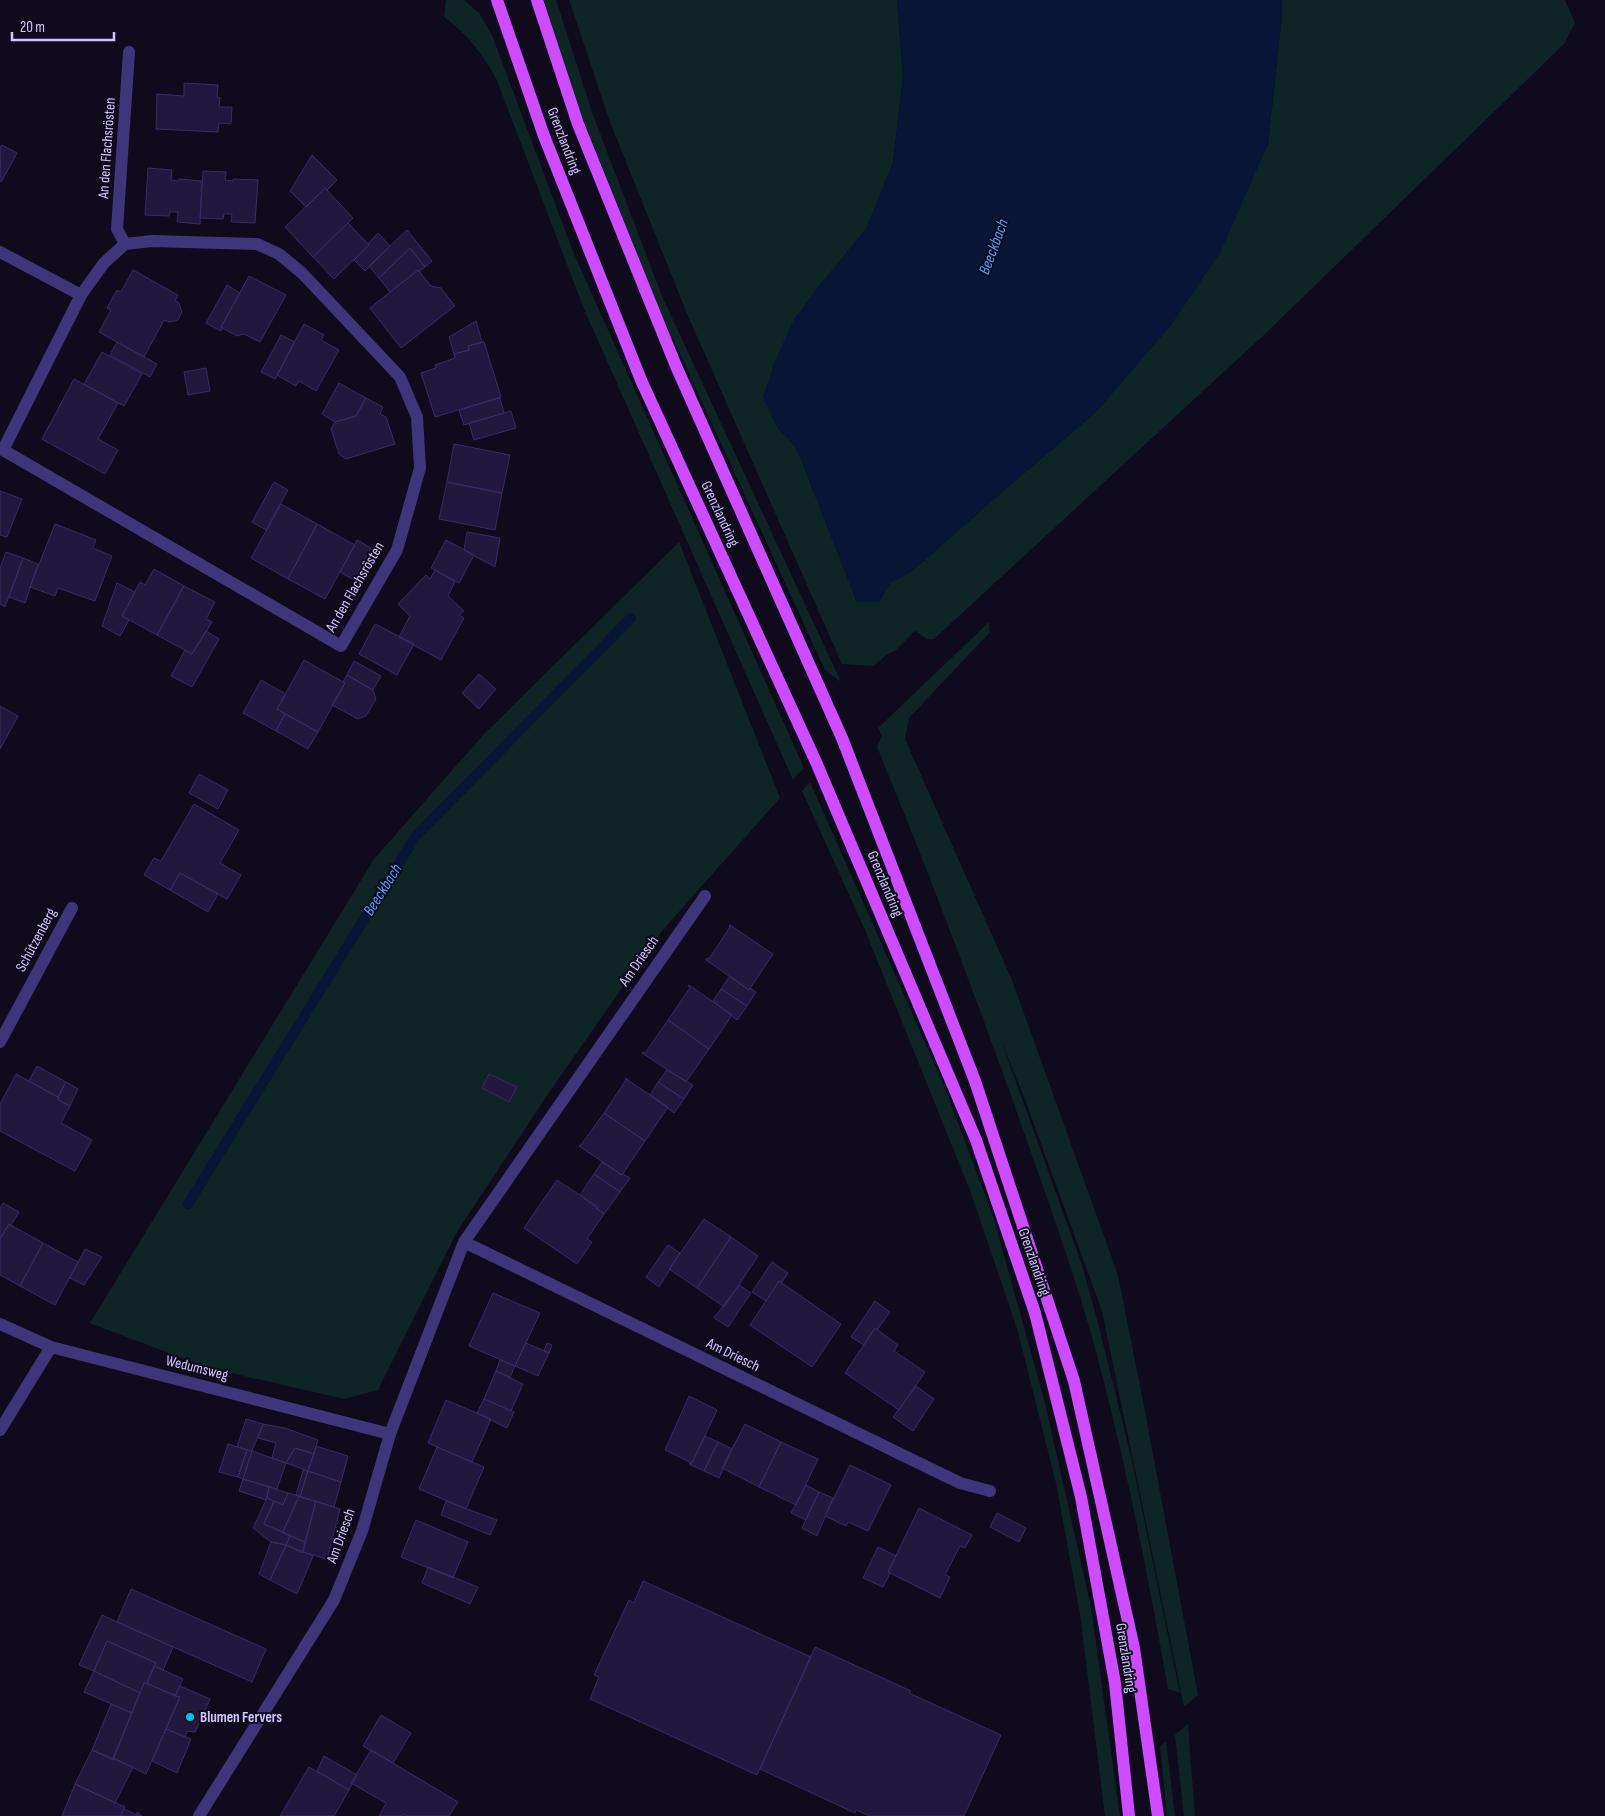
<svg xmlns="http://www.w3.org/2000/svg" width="1605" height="1816" viewBox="0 0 1605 1816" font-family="'Sofia Sans Condensed',sans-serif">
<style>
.green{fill:#0e2425}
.water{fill:#081537}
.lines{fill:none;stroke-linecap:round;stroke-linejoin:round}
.stream{stroke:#081537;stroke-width:10}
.building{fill:#22173d;stroke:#3c2969}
.minor{stroke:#3f357b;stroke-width:12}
.major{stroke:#ce4cff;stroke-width:12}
.poi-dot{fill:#00c1f0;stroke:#0f0b1c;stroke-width:2}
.labels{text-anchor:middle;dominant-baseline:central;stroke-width:4;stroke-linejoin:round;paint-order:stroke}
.street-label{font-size:15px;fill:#d2c5ff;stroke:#0f0b1c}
.poi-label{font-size:15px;font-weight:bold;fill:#d2c5ff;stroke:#0f0b1c;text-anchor:start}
.water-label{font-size:16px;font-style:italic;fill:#539fff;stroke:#0f0b1c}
</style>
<rect width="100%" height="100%" fill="#0f0b1c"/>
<!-- green -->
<path class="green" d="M446,0H464L479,13L492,35L574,254L804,768L793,780L584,309L496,78C481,52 468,35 444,17Z
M544,0H556L593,115L662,296L841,682L825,670L659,308L572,91Z
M569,0H897L903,77L893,163L866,229L816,290L777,427L796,447L857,602H879L891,582L911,572L1010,485L1095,413L1171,325L1268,144L1282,15V0H1565L1575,23L1564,44L1266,333L934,639H927L915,631L896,650L886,655L874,666L842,664L688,316L610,122Z
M679,542L780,798L661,932L546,1097L457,1232L378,1390L344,1399L205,1367L90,1323L374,859L484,734Z
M989,622L990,632L909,718L905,739L1012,980L1118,1275L1143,1401L1198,1695L1184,1707L1102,1311L1025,1100L1001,1040L1081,1262L1097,1319L1131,1456L1180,1693L1168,1689C1147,1569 1123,1448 1090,1330C1068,1254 1040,1179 1014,1104C971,984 926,865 877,747L882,736L878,728Z
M810,782L943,1083L993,1216L1045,1403L1091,1607L1120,1816H1105L1080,1614L1056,1483L1018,1332L971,1193L865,930L802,791Z
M1188,1724L1195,1816H1184L1175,1735Z
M1166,1741L1175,1816H1167L1160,1746Z"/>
<!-- water -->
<path class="water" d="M897,0H1282V15L1268,144L1220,253L1171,325L1095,413L1010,485L911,572L891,582L879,602H857L796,447L777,427L763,397L774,364L793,321L816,290L866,229L893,163L903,77Z"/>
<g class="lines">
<!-- stream -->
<path class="stream" d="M188,1204L415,837L631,618"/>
</g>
<!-- building -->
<path class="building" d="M184,83L218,85L217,97L220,98L219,107H232L231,124L219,123L218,132L156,129L157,94L184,96Z
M2,145L17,153L1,182L0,147Z
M312,155L337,180L327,190L325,188L306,207L290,191Z
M148,168L172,170L171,180L179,181V179L202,181L200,224L177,222L178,212H170L169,216L145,215Z
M203,171L226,172L225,180L233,181V179L258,180L255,223L231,222L232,214H224L223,219L200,218Z
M325,188L353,218L313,257L285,227Z
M348,223L369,245L334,279L313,257Z
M407,230L432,261L425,267L410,248L379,278L369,266Z
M378,233L390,246L365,271L354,260L369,245L368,244Z
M410,248L425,267L419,272L418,270L390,292L379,278Z
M133,270L178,295L175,301L179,303L182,312L178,320L169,322L164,320L144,357L99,332L111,310L107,308L117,290L121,292Z
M418,270L431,286L441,288L455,306L401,348L370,308Z
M249,276L286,295L260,342L244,334L237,336L221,327Z
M227,285L240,293L221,327L223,328L221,331L206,323Z
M476,321L482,342L468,346L469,350L454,354L449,337Z
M304,324L324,335L321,340L339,350L316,391L299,381L296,386L277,375Z
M281,335L295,342L275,379L261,372Z
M117,342L157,364L150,377L110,355Z
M484,342L501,397L435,417L421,373L436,368L435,365L455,358L454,354L469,350L468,346Z
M102,352L142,374L124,406L84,384Z
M206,368L210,391L188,395L184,372Z
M74,379L118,403L98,439L118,450L105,474L42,439Z
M339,383L366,398L356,416L335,422L322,414Z
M366,398L383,407L380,414L386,417L395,444L346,459L339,454L331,429L335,422L356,416Z
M500,398L504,413L464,425L459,410Z
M511,411L516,428L474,440L469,423Z
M454,444L510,455L502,493L447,482Z
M274,482L288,490L266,530L252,522Z
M447,482L502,493L495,530L439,519Z
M0,491L22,499L7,537L0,535Z
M281,504L317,524L288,579L251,558Z
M55,524L96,540L93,548L112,556L95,601L58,588L55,596L30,587Z
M317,524L355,545L325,599L288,579Z
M467,532L500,538L495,567L464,550Z
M357,540L371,548L354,580L340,572Z
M446,540L474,555L459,583L431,568Z
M6,552L23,558L5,607L0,604V568Z
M23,558L38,564L25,603L9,597Z
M154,569L184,586L157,635L122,616L140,582L145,585Z
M435,570L455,582L448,596L464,611L459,615L464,618L441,660L399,637L410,616L398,604L426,575L430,579Z
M117,583L135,592L122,616L129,620L120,636L102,626Z
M184,586L215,602L206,619L212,622L192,654L157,635Z
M375,624L414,644L397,675L359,654Z
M206,631L219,639L192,687L171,676L185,650L192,654Z
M304,660L345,683L318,732L277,709Z
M354,661L381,676L373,690L347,675Z
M479,674L496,689L479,709L462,693Z
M347,675L373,690L376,699L366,716L358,719L332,705L345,683L343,682Z
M261,680L286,694L277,709L285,714L276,731L243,713Z
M0,706L18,716L0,749Z
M285,714L318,732L308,749L276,731Z
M199,774L228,790L218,809L189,793Z
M194,804L239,830L220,863L241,875L227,899L180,873L170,890L144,875L154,858L161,861Z
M180,873L218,894L208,912L170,890Z
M730,925L773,954L749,990L706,960L707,958L709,959L730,927L729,926Z
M730,976L749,990L750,988L756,992L747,1006L721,989Z
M689,985L732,1015L709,1049L668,1020L690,988L688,986Z
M721,989L747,1006L737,1020L713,1001Z
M668,1020L709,1049L686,1082L642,1053L644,1052L645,1053Z
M37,1066L66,1082L58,1097L29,1081Z
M667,1070L693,1085L684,1099L658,1082Z
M16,1074L59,1098L58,1100L70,1106L61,1123L92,1140L75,1171L0,1131V1104Z
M489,1074L517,1087L509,1102L482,1088Z
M625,1078L668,1107L645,1141L604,1113L626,1080Z
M66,1082L78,1089L70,1106L58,1100L59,1098L58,1097Z
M658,1082L684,1099L674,1113L650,1095Z
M604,1113L645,1141L622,1175L579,1146L581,1145Z
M602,1162L622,1175L623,1174L630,1178L620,1192L594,1174Z
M594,1174L620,1192L604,1214L580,1195Z
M557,1180L598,1207L597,1209L604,1214L587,1239L592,1242L577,1264L524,1228Z
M3,1203L19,1212L11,1225L9,1224L0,1239V1208Z
M704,1219L731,1237L697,1288L669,1269Z
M9,1224L43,1243L20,1286L0,1275V1239Z
M731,1237L758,1256L724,1307L697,1288Z
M43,1243L78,1262L55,1305L20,1286Z
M668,1245L680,1253L659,1287L646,1277Z
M85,1249L102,1257L84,1285L70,1278Z
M772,1262L788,1273L782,1282L779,1281L766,1301L752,1292Z
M779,1281L841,1324L812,1367L750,1325Z
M739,1285L751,1293L728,1327L714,1318Z
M493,1293L540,1313L515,1366L469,1346Z
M875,1301L890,1312L877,1330L875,1328L864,1345L851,1337Z
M875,1328L898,1345L894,1351L925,1372L899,1410L845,1373Z
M526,1343L549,1353L538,1376L515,1366Z
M547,1343L552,1345L549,1353L544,1351Z
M500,1360L515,1366L510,1377L496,1371Z
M496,1371L523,1384L511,1411L484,1399Z
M916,1386L934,1399L913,1431L893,1417Z
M689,1396L717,1410L692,1463L665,1450Z
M484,1399L514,1412L507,1428L477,1413Z
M446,1400L491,1419L472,1462L428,1443Z
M246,1419L263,1424L252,1451L237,1447Z
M263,1424L285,1428L318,1440L314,1454L295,1448L286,1463L272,1458L276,1443L258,1438Z
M745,1424L781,1442L759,1487L722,1468Z
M705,1436L718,1442L704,1471L689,1464L692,1463Z
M718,1442L732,1449L719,1478L704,1471Z
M781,1442L818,1459L796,1505L759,1487Z
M228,1444L247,1450L238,1477L219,1472Z
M316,1446L348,1456L341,1482L308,1471Z
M437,1447L484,1467L466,1509L419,1489Z
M295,1448L314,1454L308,1471L286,1463Z
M247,1450L252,1451L243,1479L238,1477Z
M252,1451L286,1463L277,1489L243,1479Z
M850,1465L891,1485L868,1531L848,1522L846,1526L825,1516Z
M303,1470L308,1471L300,1497L296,1495Z
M308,1471L341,1482L334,1507L300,1497Z
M243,1479L269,1487L266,1500L239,1491Z
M806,1485L819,1492L806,1520L791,1513Z
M269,1487L288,1493L283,1505L267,1498Z
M819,1492L833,1498L817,1536L802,1528Z
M288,1493L299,1496L283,1532L264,1524L274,1501L283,1505Z
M299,1496L316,1501L305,1542L283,1532Z
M267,1498L274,1501L264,1524L290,1536L286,1545L271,1542L253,1528Z
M316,1501L340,1509L327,1559L303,1552Z
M446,1501L497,1520L490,1535L441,1515Z
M919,1508L972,1535L965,1548L960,1546L945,1575L950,1577L940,1598L888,1572Z
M997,1513L1026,1528L1019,1542L990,1527Z
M416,1520L468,1542L453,1578L401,1557Z
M290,1536L305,1542L302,1553L286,1545Z
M271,1542L286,1545L270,1580L259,1574Z
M286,1545L313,1556L297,1594L270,1580Z
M878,1547L896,1556L888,1572L890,1573L883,1587L863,1578Z
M428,1567L478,1587L470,1604L422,1583Z
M643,1581L811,1657L757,1775L590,1699L599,1677L594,1675L629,1600L634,1603Z
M131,1589L266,1649L252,1682L117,1622Z
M102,1615L173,1647L163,1670L154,1666L156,1663L107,1641L94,1671L79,1665Z
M107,1641L156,1663L147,1683H144L140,1693L94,1671Z
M815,1647L911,1691L909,1693L1001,1735L964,1816H870L856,1810L855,1813L760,1769Z
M154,1666L183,1679L175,1696L147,1683Z
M94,1671L140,1693L132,1713L84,1692Z
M144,1683L180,1697L146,1774L113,1758Z
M180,1686L210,1699L195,1732L187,1731L185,1737L166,1729L180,1697L175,1696Z
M111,1704L132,1713L113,1760L92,1750Z
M381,1715L411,1733L393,1763L363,1746Z
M166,1729L191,1739L177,1773L152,1761Z
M92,1750L133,1767L115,1803L75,1784Z
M371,1750L458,1802L449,1816H407L404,1814L403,1816H379L386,1803L351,1783Z
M324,1756L357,1775L349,1790L317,1771Z
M309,1767L349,1790L334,1816H280Z
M75,1784L125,1807L120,1816H62Z
M124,1809L137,1815V1812L142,1816H120Z"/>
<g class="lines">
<!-- minor -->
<path class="minor" d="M152,241L257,244L279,254L302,273L400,377L417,417L420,468L397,550L341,646L3,450L81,295L104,263L125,244Z
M125,244L117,229L129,52
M0,252L81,295
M0,1042L72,908
M464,1242L960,1483L990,1491
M0,1324L51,1347L390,1434
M0,1430L51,1347
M199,1816L334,1600L362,1531L390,1434L464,1242L705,896"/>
<!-- major -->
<path class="major" d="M497,0L544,136L641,380L816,762L976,1140L1035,1313L1081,1497L1115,1683L1129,1816
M537,0L578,124L676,366L842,738L975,1081L1074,1381L1134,1648L1158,1816"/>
</g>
<!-- markers -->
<circle class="poi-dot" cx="190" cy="1717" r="5"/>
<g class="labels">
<!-- street labels -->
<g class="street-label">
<text transform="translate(564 141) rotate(69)">Grenzlandring</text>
<text transform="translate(107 148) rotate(-86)">An den Flachsrösten</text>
<text transform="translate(720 514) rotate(65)">Grenzlandring</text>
<text transform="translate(355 587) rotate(-60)">An den Flachsrösten</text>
<text transform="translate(885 884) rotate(67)">Grenzlandring</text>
<text transform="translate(36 940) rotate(-62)">Schützenberg</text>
<text transform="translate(639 961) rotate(-55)">Am Driesch</text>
<text transform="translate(1034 1262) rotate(71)">Grenzlandring</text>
<text transform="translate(733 1355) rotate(26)">Am Driesch</text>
<text transform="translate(197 1368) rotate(14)">Wedumsweg</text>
<text transform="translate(341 1536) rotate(-70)">Am Driesch</text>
<text transform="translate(1126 1658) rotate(81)">Grenzlandring</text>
</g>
<!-- poi labels -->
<g class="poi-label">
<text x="200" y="1717">Blumen Fervers</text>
</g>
<!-- water labels -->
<g class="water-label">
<text transform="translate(994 247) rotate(-70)">Beeckbach</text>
<text transform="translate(383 890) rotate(-58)">Beeckbach</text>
</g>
</g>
<!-- scale -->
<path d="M12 32v8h102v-8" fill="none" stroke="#d2c5ff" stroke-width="2.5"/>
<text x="20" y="32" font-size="15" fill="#d2c5ff" stroke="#0f0b1c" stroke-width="4" paint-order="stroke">20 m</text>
</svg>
